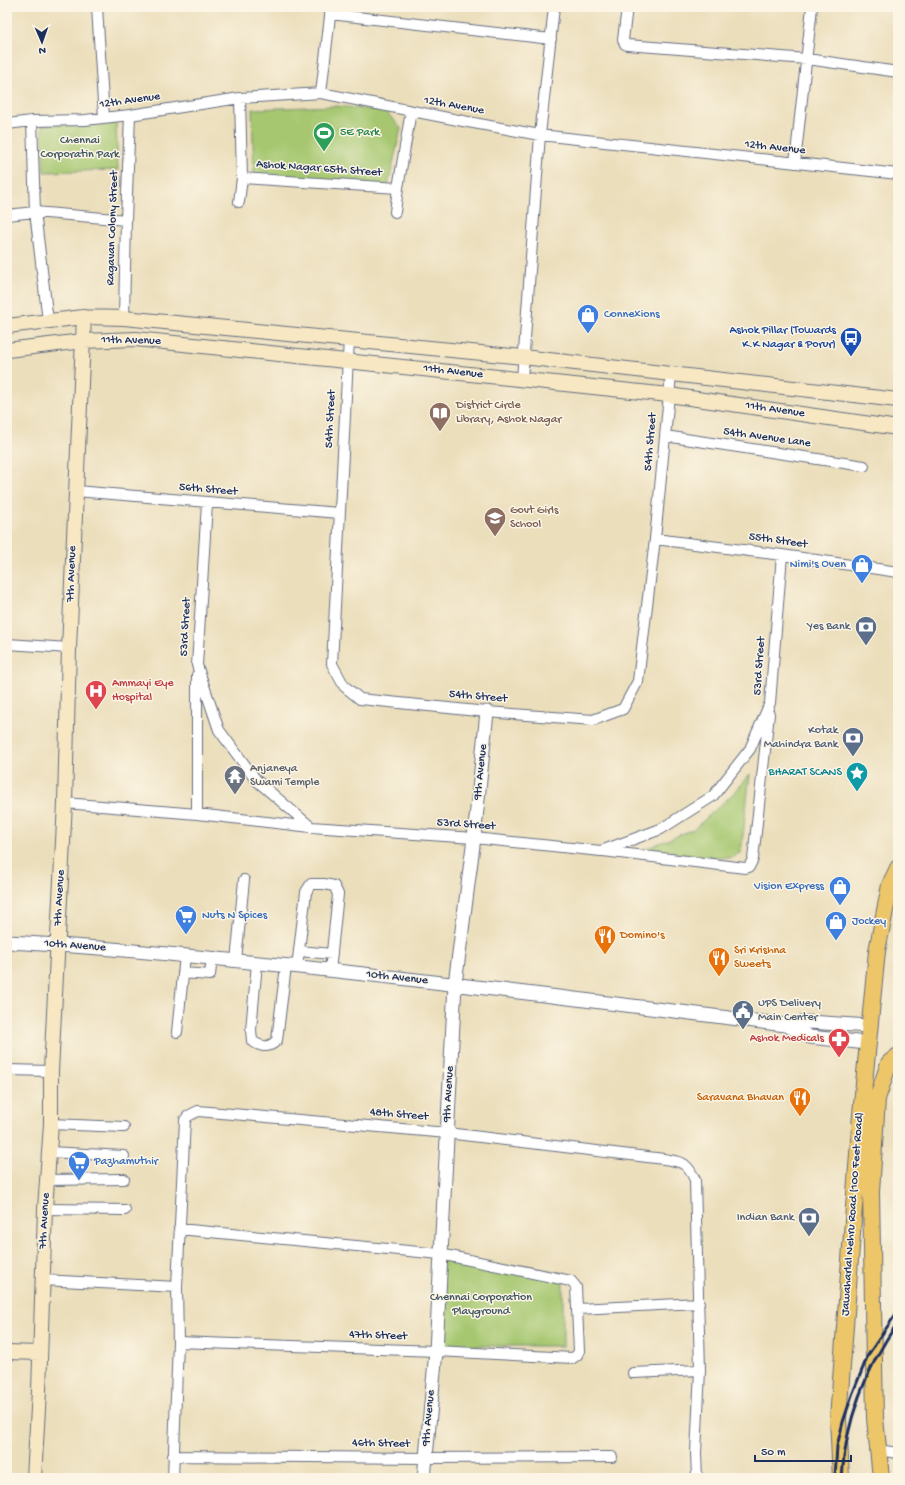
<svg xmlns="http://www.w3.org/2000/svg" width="905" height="1485" viewBox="0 0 905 1485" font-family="'Gochi Hand',sans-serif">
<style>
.green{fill:#a6c76f;stroke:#607b66}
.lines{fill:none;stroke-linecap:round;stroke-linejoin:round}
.minor-casing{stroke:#646c7f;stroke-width:12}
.tertiary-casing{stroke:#646c7f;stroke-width:15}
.secondary-casing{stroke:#646c7f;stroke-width:16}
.primary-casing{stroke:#646c7f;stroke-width:18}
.minor{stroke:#fff;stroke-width:10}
.tertiary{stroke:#fff;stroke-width:13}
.secondary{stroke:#f7e8c3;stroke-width:14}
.primary{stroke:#ecc669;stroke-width:16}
.rail{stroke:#1b2f5e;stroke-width:3}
.labels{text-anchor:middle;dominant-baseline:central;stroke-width:3;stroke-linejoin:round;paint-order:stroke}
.street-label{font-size:12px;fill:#1b2f5e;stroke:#fcf5e5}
.leisure-label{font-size:12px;fill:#27864d;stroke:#fcf5e5;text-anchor:start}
.park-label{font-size:12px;fill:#3e5562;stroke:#fcf5e5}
.shop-label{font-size:12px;fill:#366cbe;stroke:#fcf5e5;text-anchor:start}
.transit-label{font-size:12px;fill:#164399;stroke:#fcf5e5;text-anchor:end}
.education-label{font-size:12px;fill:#785e54;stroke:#fcf5e5;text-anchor:start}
.service-label{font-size:12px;fill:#4e5e75;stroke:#fcf5e5;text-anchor:end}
.health-label{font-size:12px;fill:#be3a42;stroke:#fcf5e5;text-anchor:start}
.worship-label{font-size:12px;fill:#5b616d;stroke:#fcf5e5;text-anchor:start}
.culture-label{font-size:12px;fill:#0d838f;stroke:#fcf5e5;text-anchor:end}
.food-label{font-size:12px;fill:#c56008;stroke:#fcf5e5;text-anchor:start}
</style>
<rect width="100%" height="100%" fill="#fcf5e5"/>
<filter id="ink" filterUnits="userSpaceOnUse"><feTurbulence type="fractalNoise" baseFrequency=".025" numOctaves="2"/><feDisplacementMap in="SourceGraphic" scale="8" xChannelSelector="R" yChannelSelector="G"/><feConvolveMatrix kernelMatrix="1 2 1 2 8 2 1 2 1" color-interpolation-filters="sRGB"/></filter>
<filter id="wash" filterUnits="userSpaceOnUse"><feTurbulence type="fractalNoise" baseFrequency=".012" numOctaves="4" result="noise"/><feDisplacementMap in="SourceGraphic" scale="16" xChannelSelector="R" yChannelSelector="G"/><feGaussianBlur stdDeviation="0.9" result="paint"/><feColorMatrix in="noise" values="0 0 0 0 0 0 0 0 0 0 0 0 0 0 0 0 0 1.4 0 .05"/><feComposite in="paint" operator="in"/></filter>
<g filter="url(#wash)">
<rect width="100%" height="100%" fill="#ebdebb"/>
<!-- green -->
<path class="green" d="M337,106L385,111L401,128L388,186L254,177L252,109Z
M116,123L118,170L44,172L42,125Z
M750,774L741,852L731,858L640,851L694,829L736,791Z
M442,1260L563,1273V1346H435Z"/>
</g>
<g filter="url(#ink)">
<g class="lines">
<!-- minor casing -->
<g class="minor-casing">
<path id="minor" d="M97,7L104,118
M627,7L623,40L625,44L627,45L807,59L898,72
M330,14L551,39
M321,93L331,8
M240,98L242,178L398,188L411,111
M32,121L35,212L48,321
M7,124L32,121L85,120L130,115L240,98L321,93L468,122L540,135L898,174
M795,163L812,7
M239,202L242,178
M395,212L398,188
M7,215L35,212L126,220
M124,318L126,220L130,115
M349,339L332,664L344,686L360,699L487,712L593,720L623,709L638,681L655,539L671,375
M522,379L540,135L554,7
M665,436L864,466
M76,491L339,513
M207,503L197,665L219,730L256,780L311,827L474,838L601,851L661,829L713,796L750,749L770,703L782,555
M655,539L782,555L898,572
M7,644L69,648
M197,675V814L311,827
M65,803L197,814
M603,851L745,868L749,867L753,859L769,714
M299,951L332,954
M236,961L244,880
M257,963L251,1030L252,1041C261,1047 269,1049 277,1040L286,966
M297,967L306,892L311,884H324L334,886L338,894L330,971
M183,973L210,975L212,958
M177,1032L185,956
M7,1070L51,1071
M51,1124L124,1127
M49,1152L124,1156
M47,1180L124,1179
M45,1209L125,1210
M42,1280L177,1287
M578,1309L699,1303
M178,1342L436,1351L573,1358L577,1355L579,1351L576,1287L571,1281L440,1254L179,1229
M633,1373L700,1370
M878,1450L898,1453
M173,1456L426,1458L612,1457
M173,1478L178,1342L177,1287L185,1120L188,1116L198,1111L447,1133L664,1159C682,1162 687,1162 695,1180L700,1370L696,1453L697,1478"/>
</g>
<!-- tertiary casing -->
<g class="tertiary-casing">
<path id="tertiary" d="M7,942C108,947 209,958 309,968C468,985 627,1005 786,1025L809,1022L869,1026
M786,1025L810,1037L867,1043
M424,1478L436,1351L455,984L474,838L487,712"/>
</g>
<!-- secondary casing -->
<g class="secondary-casing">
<path id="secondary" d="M7,326L84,317L124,318L523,357L898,400
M7,350L83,341L136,339L669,395L898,428
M7,1352L40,1353
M34,1478L39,1391L45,1209L51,1124V1071L65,803L69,648L84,317"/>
</g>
<!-- primary casing -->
<g class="primary-casing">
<path id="primary" d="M841,1478L838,1419L861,1114L877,951L890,885L898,868
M881,1478L875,1418L871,1192L877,1099L889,1063L898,1056"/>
</g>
<!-- minor -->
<use href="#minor" class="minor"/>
<!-- tertiary -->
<use href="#tertiary" class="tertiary"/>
<!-- secondary -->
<use href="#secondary" class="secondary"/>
<!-- primary -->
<use href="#primary" class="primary"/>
<!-- rail -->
<path class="rail" d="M835,1478L837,1446L843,1422L852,1395L868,1355L898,1311
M842,1478C845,1422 866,1368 898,1322"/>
</g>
</g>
<!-- icons -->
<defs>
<g id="stadium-pin" transform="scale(1.15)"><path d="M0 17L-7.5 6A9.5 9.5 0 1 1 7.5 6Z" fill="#2e9e5b" stroke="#fcf5e5"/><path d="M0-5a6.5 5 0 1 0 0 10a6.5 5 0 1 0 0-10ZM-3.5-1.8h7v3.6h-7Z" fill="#fff"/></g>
<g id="shop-pin" transform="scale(1.15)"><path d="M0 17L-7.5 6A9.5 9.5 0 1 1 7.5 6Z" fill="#3f7fe0" stroke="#fcf5e5"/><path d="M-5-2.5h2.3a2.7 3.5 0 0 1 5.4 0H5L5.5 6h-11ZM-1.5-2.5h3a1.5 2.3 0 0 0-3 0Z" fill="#fff"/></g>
<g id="bus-pin" transform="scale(1.15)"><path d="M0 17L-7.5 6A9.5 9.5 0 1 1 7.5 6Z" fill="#1a4fb4" stroke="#fcf5e5"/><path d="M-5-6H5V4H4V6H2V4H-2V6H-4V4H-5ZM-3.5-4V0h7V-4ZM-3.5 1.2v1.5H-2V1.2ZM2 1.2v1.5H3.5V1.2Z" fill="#fff"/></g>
<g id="library-pin" transform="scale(1.15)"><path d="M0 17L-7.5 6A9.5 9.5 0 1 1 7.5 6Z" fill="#8d6e63" stroke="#fcf5e5"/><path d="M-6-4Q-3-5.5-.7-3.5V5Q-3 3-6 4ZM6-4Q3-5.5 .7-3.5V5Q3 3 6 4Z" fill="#fff"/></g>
<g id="school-pin" transform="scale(1.15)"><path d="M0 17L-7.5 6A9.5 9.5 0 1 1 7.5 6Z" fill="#8d6e63" stroke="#fcf5e5"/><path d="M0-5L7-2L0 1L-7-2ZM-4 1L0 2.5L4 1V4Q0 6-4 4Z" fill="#fff"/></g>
<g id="bank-pin" transform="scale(1.15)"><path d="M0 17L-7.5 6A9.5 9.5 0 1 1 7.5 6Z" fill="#5c6f8a" stroke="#fcf5e5"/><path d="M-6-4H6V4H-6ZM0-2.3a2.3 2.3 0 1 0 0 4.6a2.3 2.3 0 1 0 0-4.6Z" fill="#fff"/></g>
<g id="hospital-pin" transform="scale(1.15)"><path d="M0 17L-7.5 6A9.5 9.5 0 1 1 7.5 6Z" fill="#e0444e" stroke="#fcf5e5"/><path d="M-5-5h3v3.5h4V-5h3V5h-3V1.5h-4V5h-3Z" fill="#fff"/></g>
<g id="sight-pin" transform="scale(1.15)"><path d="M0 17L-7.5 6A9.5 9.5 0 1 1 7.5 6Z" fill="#0f9aa8" stroke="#fcf5e5"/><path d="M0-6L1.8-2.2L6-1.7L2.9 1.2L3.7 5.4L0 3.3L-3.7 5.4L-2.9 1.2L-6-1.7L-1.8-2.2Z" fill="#fff"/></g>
<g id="temple-pin" transform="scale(1.15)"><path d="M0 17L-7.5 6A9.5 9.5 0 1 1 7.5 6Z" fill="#6b7280" stroke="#fcf5e5"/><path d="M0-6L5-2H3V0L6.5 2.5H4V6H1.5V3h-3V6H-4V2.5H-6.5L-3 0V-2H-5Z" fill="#fff"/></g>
<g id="supermarket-pin" transform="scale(1.15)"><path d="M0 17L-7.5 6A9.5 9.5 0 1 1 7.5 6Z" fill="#3f7fe0" stroke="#fcf5e5"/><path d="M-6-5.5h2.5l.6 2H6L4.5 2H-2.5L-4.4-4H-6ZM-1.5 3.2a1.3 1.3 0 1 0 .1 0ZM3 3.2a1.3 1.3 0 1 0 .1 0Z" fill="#fff"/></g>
<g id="restaurant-pin" transform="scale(1.15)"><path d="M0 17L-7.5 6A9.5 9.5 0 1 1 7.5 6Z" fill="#e8710a" stroke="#fcf5e5"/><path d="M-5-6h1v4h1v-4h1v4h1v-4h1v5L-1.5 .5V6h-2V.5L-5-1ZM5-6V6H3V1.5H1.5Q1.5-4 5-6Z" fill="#fff"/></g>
<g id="civic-pin" transform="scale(1.15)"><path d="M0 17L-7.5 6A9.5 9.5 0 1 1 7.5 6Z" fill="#5c6f8a" stroke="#fcf5e5"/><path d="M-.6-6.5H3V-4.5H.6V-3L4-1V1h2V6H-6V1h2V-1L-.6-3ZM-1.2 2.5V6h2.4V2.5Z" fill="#fff"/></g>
<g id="pharmacy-pin" transform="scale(1.15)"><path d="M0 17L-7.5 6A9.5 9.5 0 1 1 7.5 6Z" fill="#e0444e" stroke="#fcf5e5"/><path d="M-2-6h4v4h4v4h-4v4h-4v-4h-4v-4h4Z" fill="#fff"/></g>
</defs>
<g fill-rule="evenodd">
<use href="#stadium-pin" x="324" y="133"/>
<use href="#shop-pin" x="588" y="315"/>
<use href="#bus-pin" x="851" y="338"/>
<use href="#library-pin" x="440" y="413"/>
<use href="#school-pin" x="495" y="518"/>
<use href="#shop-pin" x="862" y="565"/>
<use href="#bank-pin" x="866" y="627"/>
<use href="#hospital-pin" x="96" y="691"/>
<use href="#bank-pin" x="853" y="738"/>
<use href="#sight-pin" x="857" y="773"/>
<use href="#temple-pin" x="235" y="776"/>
<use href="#shop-pin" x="840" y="887"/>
<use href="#supermarket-pin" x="186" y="916"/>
<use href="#shop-pin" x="836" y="922"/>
<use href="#restaurant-pin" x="605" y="936"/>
<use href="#restaurant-pin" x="719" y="958"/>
<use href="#civic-pin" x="743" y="1011"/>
<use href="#pharmacy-pin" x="839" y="1039"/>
<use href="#restaurant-pin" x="800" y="1098"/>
<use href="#supermarket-pin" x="79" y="1162"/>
<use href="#bank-pin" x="809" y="1218"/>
</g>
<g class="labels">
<!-- street labels -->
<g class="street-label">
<text transform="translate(130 101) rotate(-8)">12th Avenue</text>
<text transform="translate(454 106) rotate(10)">12th Avenue</text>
<text transform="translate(775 148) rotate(6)">12th Avenue</text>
<text transform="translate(319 169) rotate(4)">Ashok Nagar 65th Street</text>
<text transform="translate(113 228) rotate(-88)">Ragavan Colony Street</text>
<text transform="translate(131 341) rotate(1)">11th Avenue</text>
<text transform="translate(453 372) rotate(6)">11th Avenue</text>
<text transform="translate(775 410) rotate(8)">11th Avenue</text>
<text transform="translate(331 419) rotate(-87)">54th Street</text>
<text transform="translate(767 438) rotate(8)">54th Avenue Lane</text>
<text transform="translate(651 442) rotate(-85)">54th Street</text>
<text transform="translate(208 490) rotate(5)">56th Street</text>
<text transform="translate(778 541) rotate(8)">55th Street</text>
<text transform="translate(72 574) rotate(-88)">7th Avenue</text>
<text transform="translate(186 627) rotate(-87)">53rd Street</text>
<text transform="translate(760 666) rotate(-86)">53rd Street</text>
<text transform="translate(478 697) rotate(5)">54th Street</text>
<text transform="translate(481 772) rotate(-84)">9th Avenue</text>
<text transform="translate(466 825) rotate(4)">53rd Street</text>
<text transform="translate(60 898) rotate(-87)">7th Avenue</text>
<text transform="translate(75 946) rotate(4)">10th Avenue</text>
<text transform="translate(397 978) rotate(6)">10th Avenue</text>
<text transform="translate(449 1094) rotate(-87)">9th Avenue</text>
<text transform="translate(399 1115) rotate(5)">48th Street</text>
<text transform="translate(853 1214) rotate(-86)">Jawaharlal Nehru Road (100 Feet Road)</text>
<text transform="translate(45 1221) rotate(-87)">7th Avenue</text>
<text transform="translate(378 1336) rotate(2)">47th Street</text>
<text transform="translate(429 1418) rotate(-85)">9th Avenue</text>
<text transform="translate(381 1444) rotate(1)">46th Street</text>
</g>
<!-- leisure labels -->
<g class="leisure-label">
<text x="340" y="133">5E Park</text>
</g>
<!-- park labels -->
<g class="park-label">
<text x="80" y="141">Chennai<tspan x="80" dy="14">Corporatin Park</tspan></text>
<text x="481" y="1298">Chennai Corporation<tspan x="481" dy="14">Playground</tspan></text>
</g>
<!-- shop labels -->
<g class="shop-label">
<text x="604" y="315">Connexions</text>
<text x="846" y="565" text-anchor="end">Nimi's Oven</text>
<text x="824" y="887" text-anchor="end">Vision Express</text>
<text x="202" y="916">Nuts N Spices</text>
<text x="852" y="922">Jockey</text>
<text x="94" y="1162">Pazhamuthir</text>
</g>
<!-- transit labels -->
<g class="transit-label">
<text x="836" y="331">Ashok Pillar (Towards<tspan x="836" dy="14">K.K Nagar &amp; Porur)</tspan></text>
</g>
<!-- education labels -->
<g class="education-label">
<text x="456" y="406">District Circle<tspan x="456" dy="14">Library, Ashok Nagar</tspan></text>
<text x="510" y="511">Govt Girls<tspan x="510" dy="14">School</tspan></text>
</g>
<!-- service labels -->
<g class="service-label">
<text x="850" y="627">Yes Bank</text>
<text x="838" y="731">Kotak<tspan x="838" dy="14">Mahindra Bank</tspan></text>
<text x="758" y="1004" text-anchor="start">UPS Delivery<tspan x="758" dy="14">Main Center</tspan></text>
<text x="794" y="1218">Indian Bank</text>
</g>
<!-- health labels -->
<g class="health-label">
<text x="112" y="684">Ammayi Eye<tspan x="112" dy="14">Hospital</tspan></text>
<text x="824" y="1039" text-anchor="end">Ashok Medicals</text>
</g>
<!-- worship labels -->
<g class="worship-label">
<text x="250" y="769">Anjaneya<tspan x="250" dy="14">Swami Temple</tspan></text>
</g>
<!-- culture labels -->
<g class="culture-label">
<text x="842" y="773">BHARAT SCANS</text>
</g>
<!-- food labels -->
<g class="food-label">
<text x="620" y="936">Domino's</text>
<text x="734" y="951">Sri Krishna<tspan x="734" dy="14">Sweets</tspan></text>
<text x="784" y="1098" text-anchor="end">Saravana Bhavan</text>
</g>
</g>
<!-- margin -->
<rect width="905" height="1485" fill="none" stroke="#fcf5e5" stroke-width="24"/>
<!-- north arrow -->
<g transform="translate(42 42) rotate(178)" stroke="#fcf5e5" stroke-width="3" paint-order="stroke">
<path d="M0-3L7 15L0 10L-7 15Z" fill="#1b2f5e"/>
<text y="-6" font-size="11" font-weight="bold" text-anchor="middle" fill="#1b2f5e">N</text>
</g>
<!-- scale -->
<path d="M755 1455v6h96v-6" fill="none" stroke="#1b2f5e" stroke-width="2"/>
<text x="761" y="1455" font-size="12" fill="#1b2f5e" stroke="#fcf5e5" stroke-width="3" paint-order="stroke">50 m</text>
</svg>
